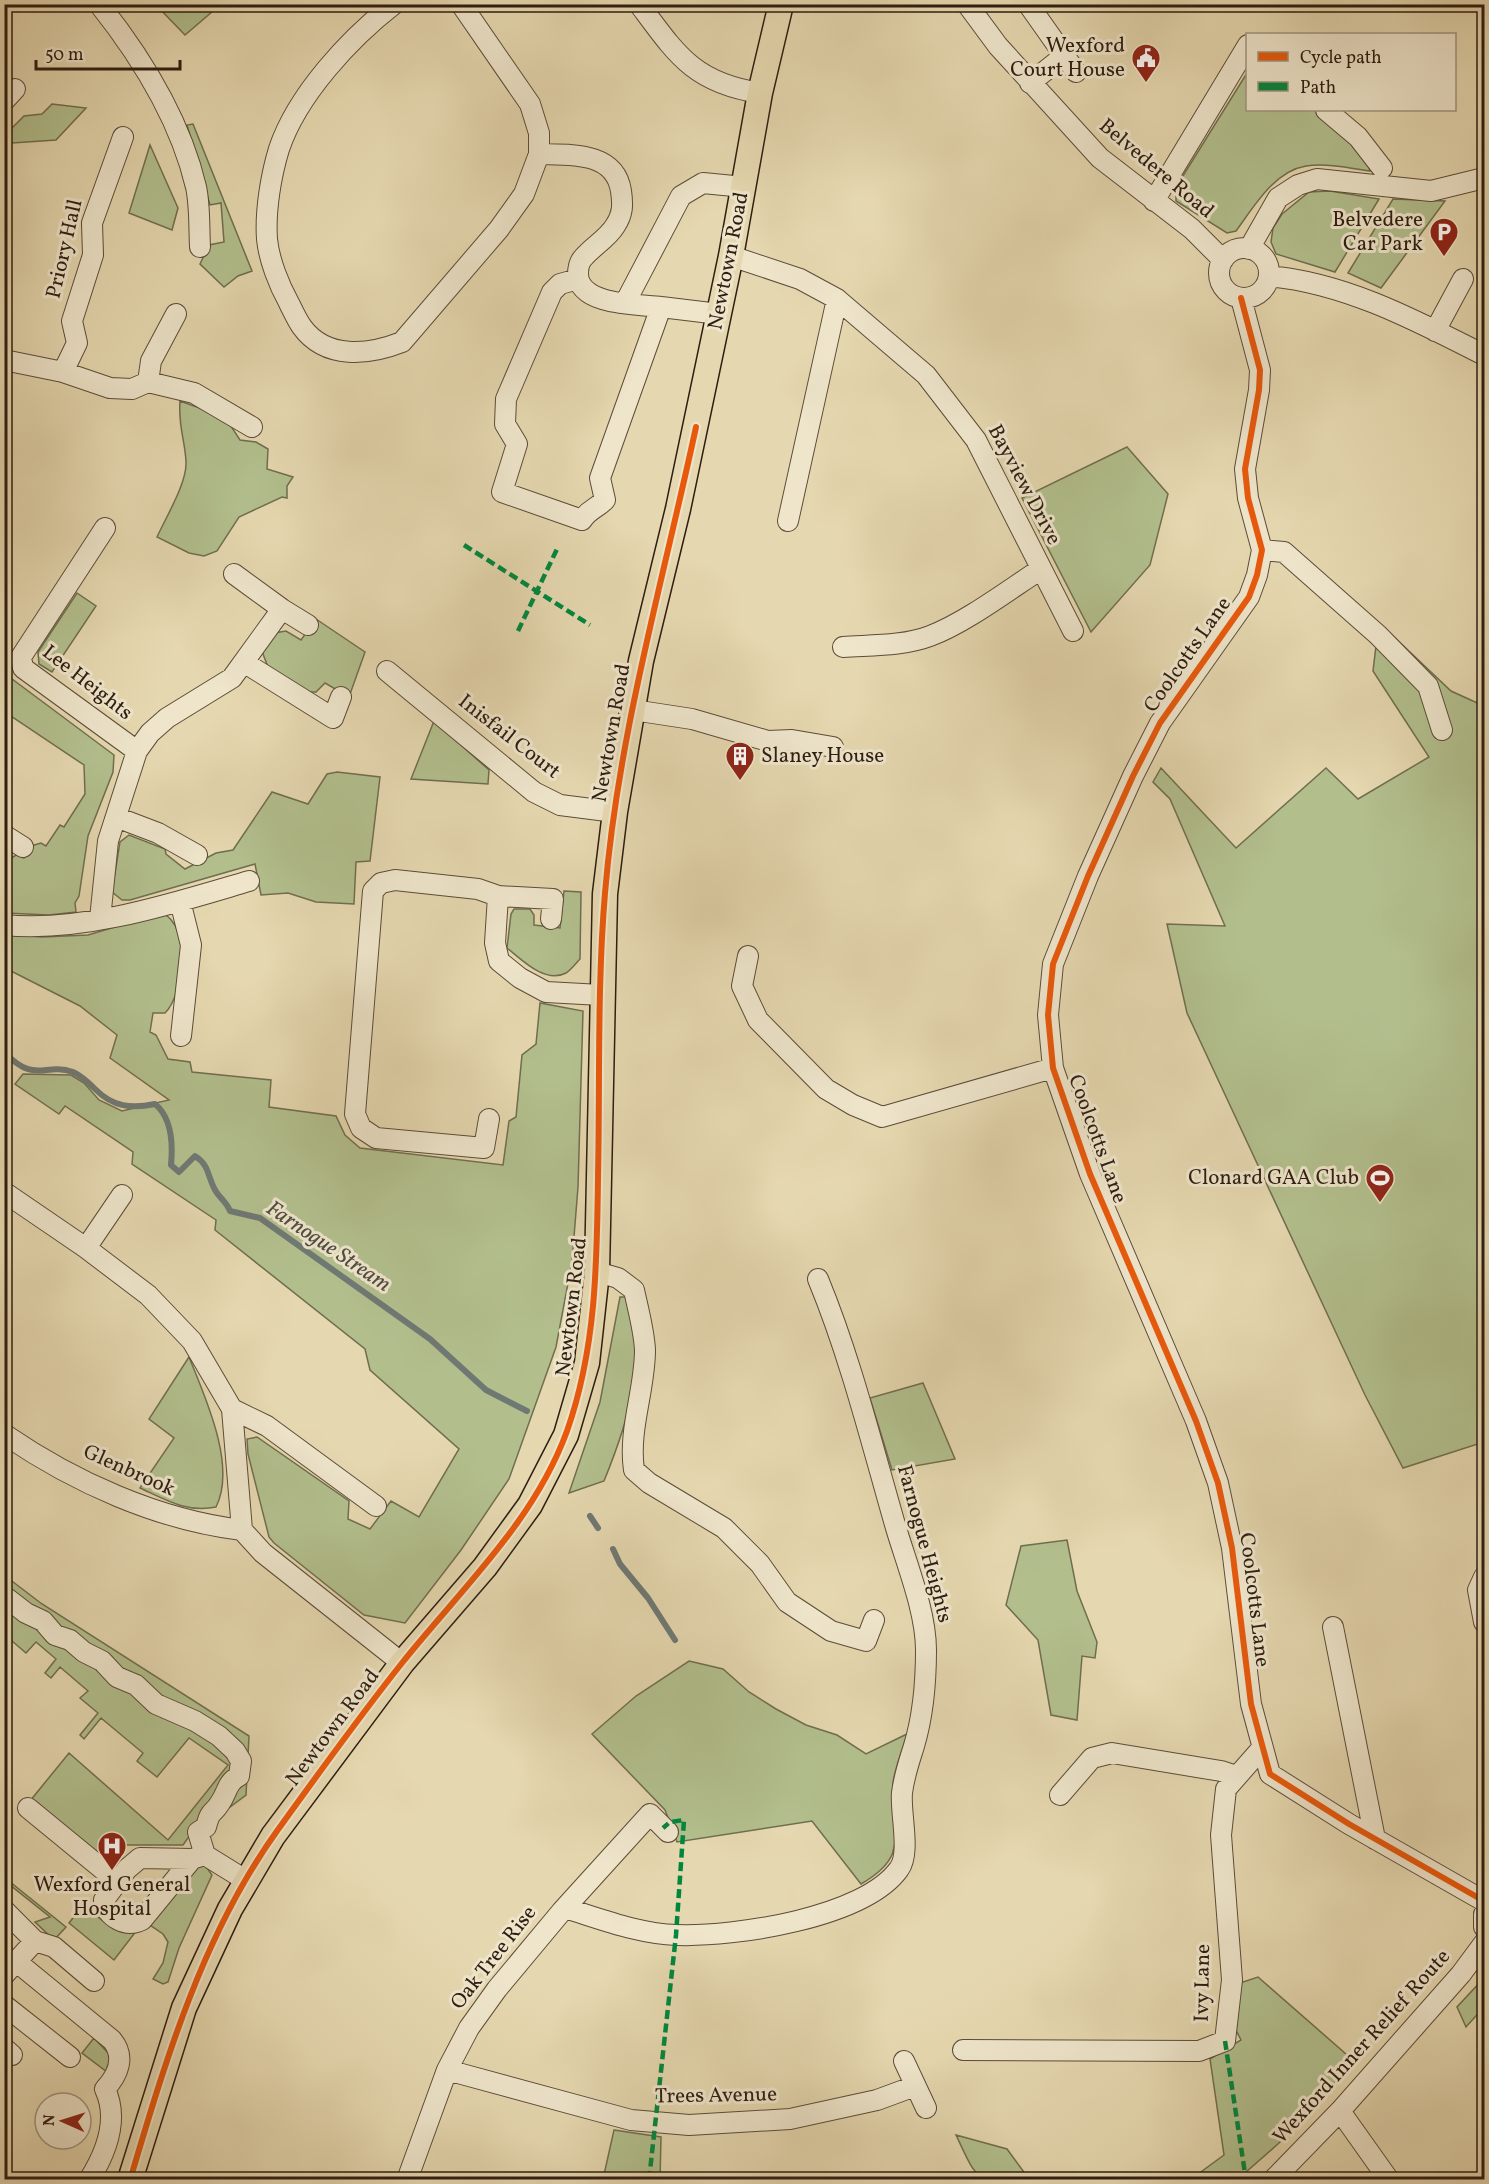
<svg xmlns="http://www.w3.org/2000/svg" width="1489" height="2184" viewBox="0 0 1489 2184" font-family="Vollkorn,serif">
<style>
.green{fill:#b2bf8d;stroke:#706e4f;stroke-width:1.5}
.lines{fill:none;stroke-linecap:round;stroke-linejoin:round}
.stream{stroke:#6f7974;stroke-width:6}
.minor-casing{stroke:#5c4c38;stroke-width:22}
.major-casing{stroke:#2e1d11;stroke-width:27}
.minor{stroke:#eee5cb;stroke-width:20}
.major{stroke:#e5d7af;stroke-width:24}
.quiet{stroke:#00873e;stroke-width:4.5;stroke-dasharray:9 4.5;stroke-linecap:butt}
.cycleway-casing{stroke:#eee5cb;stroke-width:10}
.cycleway{stroke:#e8590c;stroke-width:6}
.labels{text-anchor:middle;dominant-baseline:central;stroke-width:6;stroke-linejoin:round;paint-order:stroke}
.poi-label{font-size:21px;fill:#2e1d11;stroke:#eee5cb;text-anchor:end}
.street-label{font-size:21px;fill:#2e1d11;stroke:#eee5cb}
.water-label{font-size:22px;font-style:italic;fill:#4f4b43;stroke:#eee5cb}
</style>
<rect width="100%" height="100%" fill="#e5d7af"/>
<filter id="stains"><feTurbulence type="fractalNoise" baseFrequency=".00333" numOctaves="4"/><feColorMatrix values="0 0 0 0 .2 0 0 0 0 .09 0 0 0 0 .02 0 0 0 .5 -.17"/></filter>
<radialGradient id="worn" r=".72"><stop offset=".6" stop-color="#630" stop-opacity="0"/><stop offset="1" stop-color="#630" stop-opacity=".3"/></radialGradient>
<!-- green -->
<path class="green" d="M156,5H220L185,35Z
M1247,73L1248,110C1261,110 1303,106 1314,110C1330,115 1367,155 1370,171C1350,168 1327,163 1306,166C1274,171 1253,208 1236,231L1227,233L1176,201V187Z
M52,104L86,108L56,140L12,143L5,135L24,116L42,114Z
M193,124L252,271L238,276L224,287L200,264L209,245L224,242L221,203L210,205L187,125Z
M150,145L178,208L172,230L129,213Z
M1330,191L1379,199L1335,272L1276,254L1271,242L1273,228L1282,214L1309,192Z
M1393,199L1445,201L1381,288L1348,273Z
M180,401L225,417L240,440L256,442L268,449L267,469L293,477L287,486V498L282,497L239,517L217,551L204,556L189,553L157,537C166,517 187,483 186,462C185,439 178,427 180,401Z
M1127,447L1168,494L1150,565L1091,632L1022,498Z
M77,593L96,606L52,672L39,664L38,652Z
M316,619L365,652L349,697L325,683L316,692H307L268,667L263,654V647L274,633L286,631L301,640Z
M1391,634L1451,691L1484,706V1442L1403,1468L1365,1395L1187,1013L1167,924L1225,926L1170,799L1153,782L1161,768L1236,848L1326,768L1358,799L1429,757L1373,671L1376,646Z
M4,673L114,755L113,772L88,836L79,896L75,903L76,912L49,915L5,913V862L16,855L24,858L31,846L41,843L46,846L60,825L64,827L85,794L84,765L5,712Z
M434,721L489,770L488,784L411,779Z
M337,772L380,777L370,861L356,862L354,904L316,902L288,893L261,895L255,864L130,900H122L112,892L120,842L129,835L165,849L166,854L185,869L216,853L233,850L272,792L308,804L327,774Z
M564,891L581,892L580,959C576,963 571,970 566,973C545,984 522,960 507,948L511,914L514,909H530L534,915V925L560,928Z
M162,913C192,926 184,994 165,1013H153L150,1032L156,1035L168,1059L190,1062L192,1072L271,1080L269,1107L336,1116L345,1135L360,1148L503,1165L509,1121L516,1117L522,1055L536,1044L540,1003L583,1011L578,1187L572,1262L556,1347L509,1479L461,1550L405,1623L364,1615L274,1543L269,1537L248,1454L247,1439L257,1437L349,1501L348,1519L370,1529L391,1501L419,1517L459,1449L370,1370L365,1349L215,1230L216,1220L132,1164L133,1152L65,1106L59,1114L15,1084L23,1074L71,1075L84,1083L99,1100L122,1111L169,1100L110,1058L117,1035L80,1006L5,968V934L42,937L88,935Z
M620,1297H626C649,1360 628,1422 604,1481L569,1493L600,1402Z
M189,1357C205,1397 237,1466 216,1507C187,1513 166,1500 140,1488L174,1438L149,1419Z
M923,1383L955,1459L892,1470L870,1398Z
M1067,1540L1077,1591L1097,1642L1095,1658L1082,1656L1077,1720L1051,1715L1038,1640L1006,1605L1021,1546Z
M4,1575L42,1604L249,1736L246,1795L218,1816L205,1814L183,1845H121L107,1861L30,1801L69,1753L168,1840L228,1765L189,1738L157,1777L137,1761L143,1753L101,1718L84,1739L80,1735L98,1713L80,1698L88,1691L60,1667L51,1678L45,1673L56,1659L36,1642L26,1653L5,1635Z
M689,1661L723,1669L749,1692L776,1709L806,1725L837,1735L866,1754L907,1734C903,1749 895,1767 893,1783C888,1833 914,1853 861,1884L812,1821L677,1842L665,1810L592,1734L636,1696Z
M205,1865L212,1875L179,1948L168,1982L163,1984L153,1979L163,1963L168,1942L163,1934L147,1923L193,1866Z
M4,1877L66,1927L54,1940L35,1922L50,1917L5,1881Z
M84,1904C101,1920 112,1933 137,1930L114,1960L69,1923Z
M1258,1977L1354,2061L1279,2143L1238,2179L1190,2180L1224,2155L1210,2059L1241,2040L1236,2030L1240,1983Z
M1484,1978V2007L1466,2027L1457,2007Z
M94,2038L111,2056L107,2072L82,2053Z
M614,2130L661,2137L660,2179H603Z
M956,2135L1007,2149L1029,2179C974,2180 979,2184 956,2135Z"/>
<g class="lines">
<!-- stream -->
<path class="stream" d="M4,1052C36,1085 43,1062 73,1072C82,1076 88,1082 95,1089C113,1107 131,1109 155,1104C172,1118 173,1144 171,1165L179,1172L195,1156C209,1165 207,1174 214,1188C218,1197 226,1201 230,1211L260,1218L430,1339L486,1390L527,1411
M590,1516L598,1528
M613,1549L620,1564L648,1598L675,1640"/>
<!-- minor casing -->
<g class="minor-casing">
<path id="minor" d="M99,4C142,58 180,119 196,187C200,205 199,227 200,247
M394,4C350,38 297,95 279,149C271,175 265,211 267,239C269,260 279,285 289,303C293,311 297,320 302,327C326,360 369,355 402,342L499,229L524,194L539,154V133L530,104L461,4
M639,4C677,55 694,83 760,93
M967,4L998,46L1100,158L1192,229L1223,260
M1028,4L1076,72
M1030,83L1064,56
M4,101L15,89
M1326,110L1358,137L1382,168
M539,154C570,155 615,151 621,191C623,205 623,214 615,226C607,239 593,246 583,258C579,262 578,269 578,275C580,306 638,304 661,307
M1154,201L1248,45
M1219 273a25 25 0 1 1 50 0a25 25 0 1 1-50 0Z
M1249,249L1278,198L1298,185L1317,179L1431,191L1484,178
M731,256L800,279L837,299L926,375L976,440L1073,631
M1269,276C1346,283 1417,321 1484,355
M578,279L560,284L552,292L506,399L505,424L517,444L502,492L582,520C589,509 596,509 605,500L600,478L661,307L719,314
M1241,298L1260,370L1259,390L1245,469L1248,498L1262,550L1257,575L1249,597L1160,723L1133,776L1088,876L1053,964L1048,1015L1053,1068L1090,1174L1196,1421L1218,1483L1232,1548L1251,1704L1270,1774L1349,1824L1484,1901
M625,303L681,196L703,183L744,187
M1435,331L1463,279
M4,360L63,372L110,388L132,389L148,382L194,393L252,427
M63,372L77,343L72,321L93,255L92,223L123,137
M148,382L151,361L176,314
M788,521L837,299
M105,528L21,657L23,668L137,751
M1262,550L1284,552L1378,635L1428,686L1442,730
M282,609L308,625
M843,647C871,645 904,646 930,636C965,623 1010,589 1041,569
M245,663L333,718L341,697
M387,671L534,792L560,805L615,812
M633,710L692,719L768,741L792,740L833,747
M116,817L158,833L197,855
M4,835L23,847
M498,896L553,899L551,919
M180,901L191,945L181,1036
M100,919L108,841L137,751L150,733L167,718L232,678L282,609L234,574
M4,925C83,933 174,903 249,881
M748,956L742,986L758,1020L826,1089L853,1105L882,1117L1053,1068
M489,1119L484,1148L376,1138L361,1128L355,1114L373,891L381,883L395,880L478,889L498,896L495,943L499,961L520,978L546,992L601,995
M4,1192L86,1248L148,1295L192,1341L232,1409L242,1530
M86,1248L122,1195
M597,1272L618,1278L634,1290C638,1309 644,1330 645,1350C645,1390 628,1430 634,1470L649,1483L724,1528L760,1564L787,1602L831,1631L866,1641L874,1620
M232,1409L267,1426L376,1506
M4,1434C74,1482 158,1520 242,1530L263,1553L402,1663
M1484,1577L1478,1590L1484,1622
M4,1596L26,1613L43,1621L55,1635L70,1640L84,1652L102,1661L117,1677L136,1685L156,1704L195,1721L219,1736L235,1751L241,1761L239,1776C226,1783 228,1792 220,1803C212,1816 211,1808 206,1827L198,1832L205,1855
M1333,1627L1375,1839
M1060,1795L1092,1758L1112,1753L1221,1771L1236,1776
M28,1808L117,1881
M140,1858L192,1859L142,1920C126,1928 107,1918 104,1900L127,1869Z
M195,1858L205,1855L247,1881
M565,1908C601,1919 639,1934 677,1935C734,1937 864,1918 899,1869C911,1853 900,1813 902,1793C904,1776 909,1762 914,1746C923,1716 926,1682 926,1650C926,1612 907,1565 896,1528C872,1445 851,1359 818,1279
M4,1910L35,1941L4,1975
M1484,1914V1927
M35,1941L54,1947L94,1981
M18,1963L112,2040C126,2057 118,2075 105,2089C119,2119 106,2153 89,2180
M4,2005L70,2057
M4,2048L12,2055
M963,2050L1199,2051L1225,2041L1232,1980L1221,1835L1226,1789L1262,1748
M904,2061L926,2108
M447,2070L631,2120L689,2125L790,2119L877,2100L915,2086
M1340,2111L1389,2180
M407,2180L447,2070L469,2028L497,1989L562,1911L650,1814L668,1832
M1273,2180L1340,2111L1461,1974L1484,1943"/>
</g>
<!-- major casing -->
<g class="major-casing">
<path id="major" d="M130,2180L184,2008L230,1909L273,1836L402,1663L485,1567L530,1505L566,1435L587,1363L597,1272L605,894L615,812L641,661L678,509L731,256L760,93L781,4"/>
</g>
<!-- minor -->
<use href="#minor" class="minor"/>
<!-- major -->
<use href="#major" class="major"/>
<!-- quiet -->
<path class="quiet" d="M464,545L590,625
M518,631L557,549
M1225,2041L1246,2180
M649,2180L676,1935L684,1820L670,1822L663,1828"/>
<!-- cycleway casing -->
<g class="cycleway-casing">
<path id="cycleway" d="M1241,298L1260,370L1259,390L1245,469L1248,498L1262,550L1257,575L1249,597L1160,723L1133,776L1088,876L1053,964L1048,1015L1053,1068L1090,1174L1196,1421L1218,1483L1232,1548L1251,1704L1270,1774L1349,1824L1484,1901
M130,2180C166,2059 203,1934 277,1831C318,1774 359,1717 402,1663C461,1589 534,1522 567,1431C596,1349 597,1264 598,1178C600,1084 597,987 605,893C618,735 663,581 696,427"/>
</g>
<!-- cycleway -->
<use href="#cycleway" class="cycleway"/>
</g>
<!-- icons -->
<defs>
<g id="civic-pin" transform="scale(1.5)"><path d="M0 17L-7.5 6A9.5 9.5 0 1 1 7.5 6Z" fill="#8f2418" stroke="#eee5cb"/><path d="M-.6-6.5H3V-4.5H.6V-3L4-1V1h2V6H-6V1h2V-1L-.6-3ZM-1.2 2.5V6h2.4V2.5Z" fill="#fff"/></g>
<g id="parking-pin" transform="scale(1.5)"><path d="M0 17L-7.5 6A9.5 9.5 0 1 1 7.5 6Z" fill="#8f2418" stroke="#eee5cb"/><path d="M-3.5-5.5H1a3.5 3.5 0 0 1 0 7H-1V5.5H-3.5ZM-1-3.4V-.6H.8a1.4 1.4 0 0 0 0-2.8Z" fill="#fff"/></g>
<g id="building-pin" transform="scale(1.5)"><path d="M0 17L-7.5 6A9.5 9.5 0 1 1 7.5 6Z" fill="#8f2418" stroke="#eee5cb"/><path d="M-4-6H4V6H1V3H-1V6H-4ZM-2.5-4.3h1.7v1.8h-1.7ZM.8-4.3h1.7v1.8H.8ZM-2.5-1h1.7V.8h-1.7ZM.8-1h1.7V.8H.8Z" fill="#fff"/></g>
<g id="stadium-pin" transform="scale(1.5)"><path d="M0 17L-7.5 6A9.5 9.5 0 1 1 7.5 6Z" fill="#8f2418" stroke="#eee5cb"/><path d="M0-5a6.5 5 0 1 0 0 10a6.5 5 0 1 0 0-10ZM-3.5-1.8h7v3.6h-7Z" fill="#fff"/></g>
<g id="hospital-pin" transform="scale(1.5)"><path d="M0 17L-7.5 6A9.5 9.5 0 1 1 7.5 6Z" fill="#8f2418" stroke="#eee5cb"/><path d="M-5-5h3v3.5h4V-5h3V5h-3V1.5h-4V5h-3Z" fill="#fff"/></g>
</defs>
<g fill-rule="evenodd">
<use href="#civic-pin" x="1146" y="58"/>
<use href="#parking-pin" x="1444" y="232"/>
<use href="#building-pin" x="740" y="756"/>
<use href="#stadium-pin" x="1380" y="1178"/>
<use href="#hospital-pin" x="112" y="1846"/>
</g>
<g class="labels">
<!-- poi labels -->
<g class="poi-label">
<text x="1125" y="46">Wexford<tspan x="1125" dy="24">Court House</tspan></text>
<text x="1423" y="220">Belvedere<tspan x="1423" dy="24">Car Park</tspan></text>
<text x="761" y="756" text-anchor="start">Slaney House</text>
<text x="1359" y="1178">Clonard GAA Club</text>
<text x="112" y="1885" text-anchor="middle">Wexford General<tspan x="112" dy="24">Hospital</tspan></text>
</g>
<!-- street labels -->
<g class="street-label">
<text transform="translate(1156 169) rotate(40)">Belvedere Road</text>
<text transform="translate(65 249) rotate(-77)">Priory Hall</text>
<text transform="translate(729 261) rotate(-79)">Newtown Road</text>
<text transform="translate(1024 485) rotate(62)">Bayview Drive</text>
<text transform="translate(1188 655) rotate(-55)">Coolcotts Lane</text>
<text transform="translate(87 683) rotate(38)">Lee Heights</text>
<text transform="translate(612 733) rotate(-80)">Newtown Road</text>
<text transform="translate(509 737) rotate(38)">Inisfail Court</text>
<text transform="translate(1097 1139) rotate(70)">Coolcotts Lane</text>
<text transform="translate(572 1307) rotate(-83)">Newtown Road</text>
<text transform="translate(129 1471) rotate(24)">Glenbrook</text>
<text transform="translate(924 1544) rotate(75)">Farnogue Heights</text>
<text transform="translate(1254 1600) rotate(83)">Coolcotts Lane</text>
<text transform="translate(333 1728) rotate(-53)">Newtown Road</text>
<text transform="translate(494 1958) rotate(-52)">Oak Tree Rise</text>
<text transform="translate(1203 1983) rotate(-89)">Ivy Lane</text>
<text transform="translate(1362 2047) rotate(-48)">Wexford Inner Relief Route</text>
<text transform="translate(716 2096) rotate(-1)">Trees Avenue</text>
</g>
<!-- water labels -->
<g class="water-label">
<text transform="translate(328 1247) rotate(34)">Farnogue Stream</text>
</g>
</g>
<!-- margin -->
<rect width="1489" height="2184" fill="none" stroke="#e5d7af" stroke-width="24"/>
<rect x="6" y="6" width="1477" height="2172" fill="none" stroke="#2e1d11" stroke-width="3"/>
<rect x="12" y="12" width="1465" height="2160" fill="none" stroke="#2e1d11" stroke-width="1.5"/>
<!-- legend -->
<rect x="1246" y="33" width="210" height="78" fill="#eee5cb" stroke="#a19581" stroke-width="1.5"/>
<rect x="1258" y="52" width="30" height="9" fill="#e8590c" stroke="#a19581" stroke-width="1.5"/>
<text x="1300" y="63" font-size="18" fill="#2e1d11">Cycle path</text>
<rect x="1258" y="82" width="30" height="9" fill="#00873e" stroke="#a19581" stroke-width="1.5"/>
<text x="1300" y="93" font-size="18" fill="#2e1d11">Path</text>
<!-- north arrow -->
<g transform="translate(63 2121) rotate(273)"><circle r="28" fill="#eee5cb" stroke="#a19581" stroke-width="1.5"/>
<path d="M0-4.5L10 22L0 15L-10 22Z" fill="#8f2418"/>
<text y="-9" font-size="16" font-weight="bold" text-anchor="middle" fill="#2e1d11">N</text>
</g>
<!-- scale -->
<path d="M36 60v9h144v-9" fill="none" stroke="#2e1d11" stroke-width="3"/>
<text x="45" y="60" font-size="18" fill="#2e1d11" stroke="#eee5cb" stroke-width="4.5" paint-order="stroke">50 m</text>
<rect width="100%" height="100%" filter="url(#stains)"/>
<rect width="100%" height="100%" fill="url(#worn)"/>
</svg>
